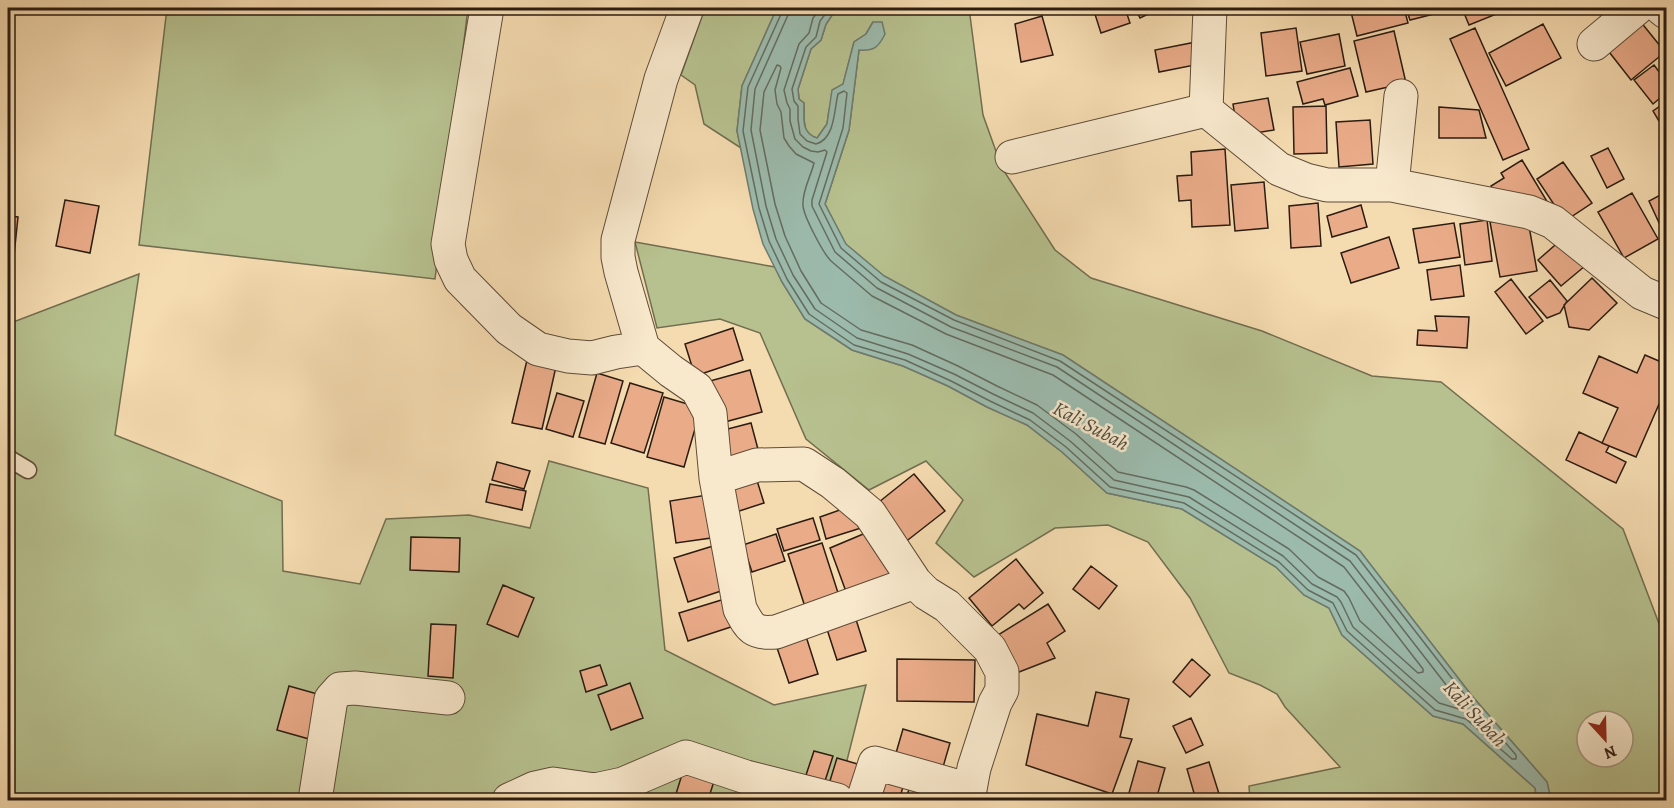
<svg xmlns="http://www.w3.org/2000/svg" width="1674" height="808" viewBox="0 0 1674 808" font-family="Alegreya,serif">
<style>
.green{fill:#b7c18f;stroke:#716e50;stroke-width:1.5;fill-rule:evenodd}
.water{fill:#9cbbad;stroke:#6f7b6f;stroke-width:1.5}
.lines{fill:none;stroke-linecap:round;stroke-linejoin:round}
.shore{stroke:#646c5f;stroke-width:1.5}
.building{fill:#eaab89;stroke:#2b1c11;stroke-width:1.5}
.lane-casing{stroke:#5e4c39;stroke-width:19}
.street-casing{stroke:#5e4c39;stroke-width:35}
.lane{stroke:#f8e8cc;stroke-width:16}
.street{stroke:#f8e8cc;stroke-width:33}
.labels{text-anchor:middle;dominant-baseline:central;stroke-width:5;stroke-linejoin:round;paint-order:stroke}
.water-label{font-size:20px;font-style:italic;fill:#4d4c40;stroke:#f8e8cc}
</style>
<rect width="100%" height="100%" fill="#f5dbb0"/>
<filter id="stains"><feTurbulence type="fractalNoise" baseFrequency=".00333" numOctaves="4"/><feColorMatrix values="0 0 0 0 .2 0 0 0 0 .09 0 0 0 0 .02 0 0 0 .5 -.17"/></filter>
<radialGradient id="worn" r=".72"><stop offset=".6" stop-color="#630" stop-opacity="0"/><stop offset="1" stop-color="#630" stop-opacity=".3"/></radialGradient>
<!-- green -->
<path class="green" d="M167,8H468L435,279L139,245Z
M705,8H777L742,86L737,131L741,148L704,124L695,85L681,75Z
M837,8H969L983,115L1002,168L1055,250L1091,278L1262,331L1372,376L1441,382L1623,529L1666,642V800H1551L1547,782L1472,696L1360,551L1063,355L956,315L884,276L846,245L825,204L849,130L859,50L873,22L866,34L854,42L843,85L829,110L827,124L817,138L811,136L806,132L804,119V103L799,99L798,89L811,49L821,40L826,24ZM1587,721H1623V757H1587Z
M635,242L775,267L782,282L805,319L852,350L903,366L948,386L987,407L1027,425L1062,452L1107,493L1182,509L1276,567L1304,595L1329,608L1342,635L1433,716L1463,724L1535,788L1537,800H1250L1249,786L1340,767L1285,707L1277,694L1260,685L1229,673L1190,598L1148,542L1108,525L1055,528L974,577L936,543L963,500L926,461L869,490L806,439L760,333L720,319L657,328Z
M139,274L115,435L282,501L283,571L360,584L386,519L469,515L530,528L549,461L648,488L665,650L774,705L866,685L837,800H8V324Z"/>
<!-- water -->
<path class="water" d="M777,8H837L826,24L821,40L811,49L798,89L799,99L804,103C804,118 801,133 817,138L827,124L832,90L843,84L854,42L866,34L873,22H882L885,34C878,48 874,51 859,50L849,130L825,204L846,244L884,276L956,315L1063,355L1360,551L1472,696L1547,782L1551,800H1537L1535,788L1463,724L1433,716L1342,635L1329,608L1304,595L1276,567L1182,509L1107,493L1062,452L1027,425L987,407L948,386L903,366L852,350L805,319L782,282L763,244L753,209L737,131L742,86Z"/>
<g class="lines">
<!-- shore -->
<path class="shore" d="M782,8V12L748,87L743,131L759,208L769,241L787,279L809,314L854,345L905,360L951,381L990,401L1030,420L1066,447L1110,487L1184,503L1279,562L1308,590L1333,603L1347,631L1435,710L1466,719L1512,759H1516V755L1468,699L1356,555L1060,361L954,320L881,282L841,248L819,204L843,128L847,93L844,91L838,94C834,110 835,139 816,144L807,141L800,134L798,119V106L794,101L792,89L806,47L816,37L820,21L830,8
M790,8L788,15L755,89L751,130L766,206L776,239L793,275L815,309L857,338L908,354L954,374L993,394L1033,413L1070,441L1114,480L1189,497L1283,556L1312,584L1337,597L1341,602L1353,627L1439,703L1459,709L1461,708V704L1350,561L1057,367L951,327L877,288L835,252L812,206V200L827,152L825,150L818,152L811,151L803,147L795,139L790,121V109L787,103L784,90L799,44L809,33L813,18L821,8
M777,65L780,66L781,68L775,90L777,104L781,112L784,138L789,146L796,154L814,163C811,176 802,191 803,205C803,215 823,253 831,261L872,296L946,334L1053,375L1344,567L1423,669V672L1418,673L1360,621L1349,598L1344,591L1318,577L1289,549L1194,490L1186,487L1118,472L1076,434L1037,405L997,386L958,366L912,345L861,330L821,303L801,271L785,236L775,204L760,130L764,92Z"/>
</g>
<!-- building -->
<path class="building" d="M1093,8H1125L1130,23L1101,33Z
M1135,8H1161L1140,18Z
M1350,8H1404L1408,23L1357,36Z
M1406,8H1445L1446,11L1410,20Z
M1462,8H1502L1504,11L1469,25Z
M1042,16L1053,55L1021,62L1015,24Z
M1640,21L1665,52L1631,80L1606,48Z
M1543,24L1561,58L1506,86L1489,53Z
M1296,28L1302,71L1266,76L1261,33Z
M1475,28L1529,149L1503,160L1450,39Z
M1394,31L1406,83L1366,92L1354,41Z
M1339,34L1345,66L1307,74L1300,42Z
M1196,42L1200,64L1159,72L1155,50Z
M1654,65L1666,81V93L1653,104L1634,80Z
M1350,68L1358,96L1325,105L1323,99L1303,104L1297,82Z
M1268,98L1274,130L1238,136L1233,104Z
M1666,102V133L1653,111Z
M1326,106L1327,153L1294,154L1293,107Z
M1439,107L1479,110L1486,138H1439Z
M1370,120L1373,164L1339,167L1336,122Z
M1608,148L1624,179L1607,188L1591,156Z
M1225,149L1230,225L1192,227L1191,200L1179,201L1177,176L1192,175L1191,152Z
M1522,160L1548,203L1503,205L1491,186L1504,178L1501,173Z
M1563,162L1592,203L1565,221L1537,179Z
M1264,182L1268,228L1235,231L1231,185Z
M1666,192V238L1649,201Z
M1632,193L1658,239L1624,258L1598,212Z
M65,200L99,206L90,253L56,246Z
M1318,203L1321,246L1291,248L1289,206Z
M1361,205L1367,227L1332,237L1327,216Z
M1527,215L1537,271L1500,277L1490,222Z
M8,216L18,217L12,275H8Z
M1487,220L1492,261L1465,265L1460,224Z
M1454,223L1460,257L1419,263L1413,229Z
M1389,237L1399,268L1351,283L1341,253Z
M1562,239L1585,266L1561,286L1538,260Z
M1460,265L1464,296L1431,300L1427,270Z
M1592,278L1617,303L1589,330L1569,327L1564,305Z
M1511,279L1543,321L1526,334L1495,292Z
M1550,280L1567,301L1560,313L1547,318L1529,297Z
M1435,316L1469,317L1467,348L1417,345L1418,330L1437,331Z
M733,328L743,360L695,376L685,344Z
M1645,355L1666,364V388L1636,457L1602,443L1618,408L1583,393L1599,356L1637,373Z
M528,356L557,362L542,429L512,423Z
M750,370L762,412L721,423L710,381Z
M597,373L623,381L605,444L579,437Z
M630,383L663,393L644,453L611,443Z
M557,393L584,401L573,437L546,429Z
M664,397L701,408L684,467L647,457Z
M751,423L759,453L728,461L720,431Z
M1579,432L1609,446L1606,452L1626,462L1616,483L1566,460Z
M497,462L530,471L524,489L492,480Z
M755,474L764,503L730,514L721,485Z
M914,474L945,511L904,543L874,506Z
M490,484L526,491L522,510L486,502Z
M713,494L718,537L676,543L670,501Z
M1664,504H1666V534H1664Z
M854,505L861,528L826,539L820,517Z
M813,518L820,540L784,551L777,529Z
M868,532L896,581L848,597L830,548Z
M776,534L785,561L752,572L743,545Z
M411,537L460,538L459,572L410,570Z
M822,543L840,599L806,610L788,554Z
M713,546L727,589L688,602L674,558Z
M1016,559L1043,593L1024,609L1019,604L992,626L969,598Z
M1091,566L1117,586L1099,609L1073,589Z
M503,585L534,598L518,637L487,624Z
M728,598L737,625L688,641L679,613Z
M1048,604L1065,631L1047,643L1055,658L1019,672L998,635Z
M853,610L866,651L837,660L824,620Z
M431,624L456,625L453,678L428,676Z
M804,630L818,674L789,683L774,639Z
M897,659L975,660L974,702L897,701Z
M1192,659L1210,675L1190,697L1173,682Z
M600,665L607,685L586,692L580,671Z
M630,683L643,718L611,730L598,695Z
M289,686L321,695L309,739L277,730Z
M1096,692L1129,699L1120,737L1132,739L1112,794L1026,765L1037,714L1088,726Z
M1191,718L1203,745L1186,753L1173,726Z
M903,729L950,743L943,767L896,753Z
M814,751L833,756L825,781L806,775Z
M837,758L861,765L852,791L829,784Z
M1138,761L1165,768L1156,800H1127Z
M1209,762L1220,797L1207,800H1196L1187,769Z
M685,765L716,775L708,800H685L675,797Z
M873,778L903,787L899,800H866Z
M910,787L949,800H905Z"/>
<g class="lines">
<!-- lane casing -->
<g class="lane-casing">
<path id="lane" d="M8,458L28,470"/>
</g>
<!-- street casing -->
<g class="street-casing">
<path id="street" d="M487,8L448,244L451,260L460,279L509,329L538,349L568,356L592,358L616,352L643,348
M687,8L661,79L618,240V257L621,272L643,348L671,371L697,389L710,413L716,478L740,609C750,628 753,634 776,632L915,582
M1661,8L1666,12
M1594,44L1637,8
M1206,110L1210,8
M1012,157L1206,110L1279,169L1306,180L1327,185H1392L1529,212L1553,222L1642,293L1666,303
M1392,185L1401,96
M716,478L757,465L804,464L833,483L870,514L915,582L926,593L947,606L990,649L1002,672V690L995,703L974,768L968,800
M315,800L331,699L340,689L355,688L448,698
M509,800L535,788L553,784L595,790L623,784L686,757L746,777L837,800
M863,800L875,763L970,790"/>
</g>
<!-- lane -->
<use href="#lane" class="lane"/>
<!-- street -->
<use href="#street" class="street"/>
</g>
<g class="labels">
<!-- water labels -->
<g class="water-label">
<text transform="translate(1091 426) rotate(28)">Kali Subah</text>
<text transform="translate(1475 714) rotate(47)">Kali Subah</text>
</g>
</g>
<!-- margin -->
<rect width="1674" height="808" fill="none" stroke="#f5dbb0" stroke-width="30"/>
<rect x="9" y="9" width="1656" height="790" fill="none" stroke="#2b1c11" stroke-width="3"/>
<rect x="15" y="15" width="1644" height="778" fill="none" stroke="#2b1c11" stroke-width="1.5"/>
<!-- north arrow -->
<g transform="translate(1605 739) rotate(158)"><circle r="28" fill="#f8e8cc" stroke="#a69681" stroke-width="1.5"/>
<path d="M0-4.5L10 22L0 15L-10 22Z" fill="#8f2418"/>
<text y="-9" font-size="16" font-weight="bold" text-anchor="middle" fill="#2b1c11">N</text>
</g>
<rect width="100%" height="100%" filter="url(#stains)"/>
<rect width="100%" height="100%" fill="url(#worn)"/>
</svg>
